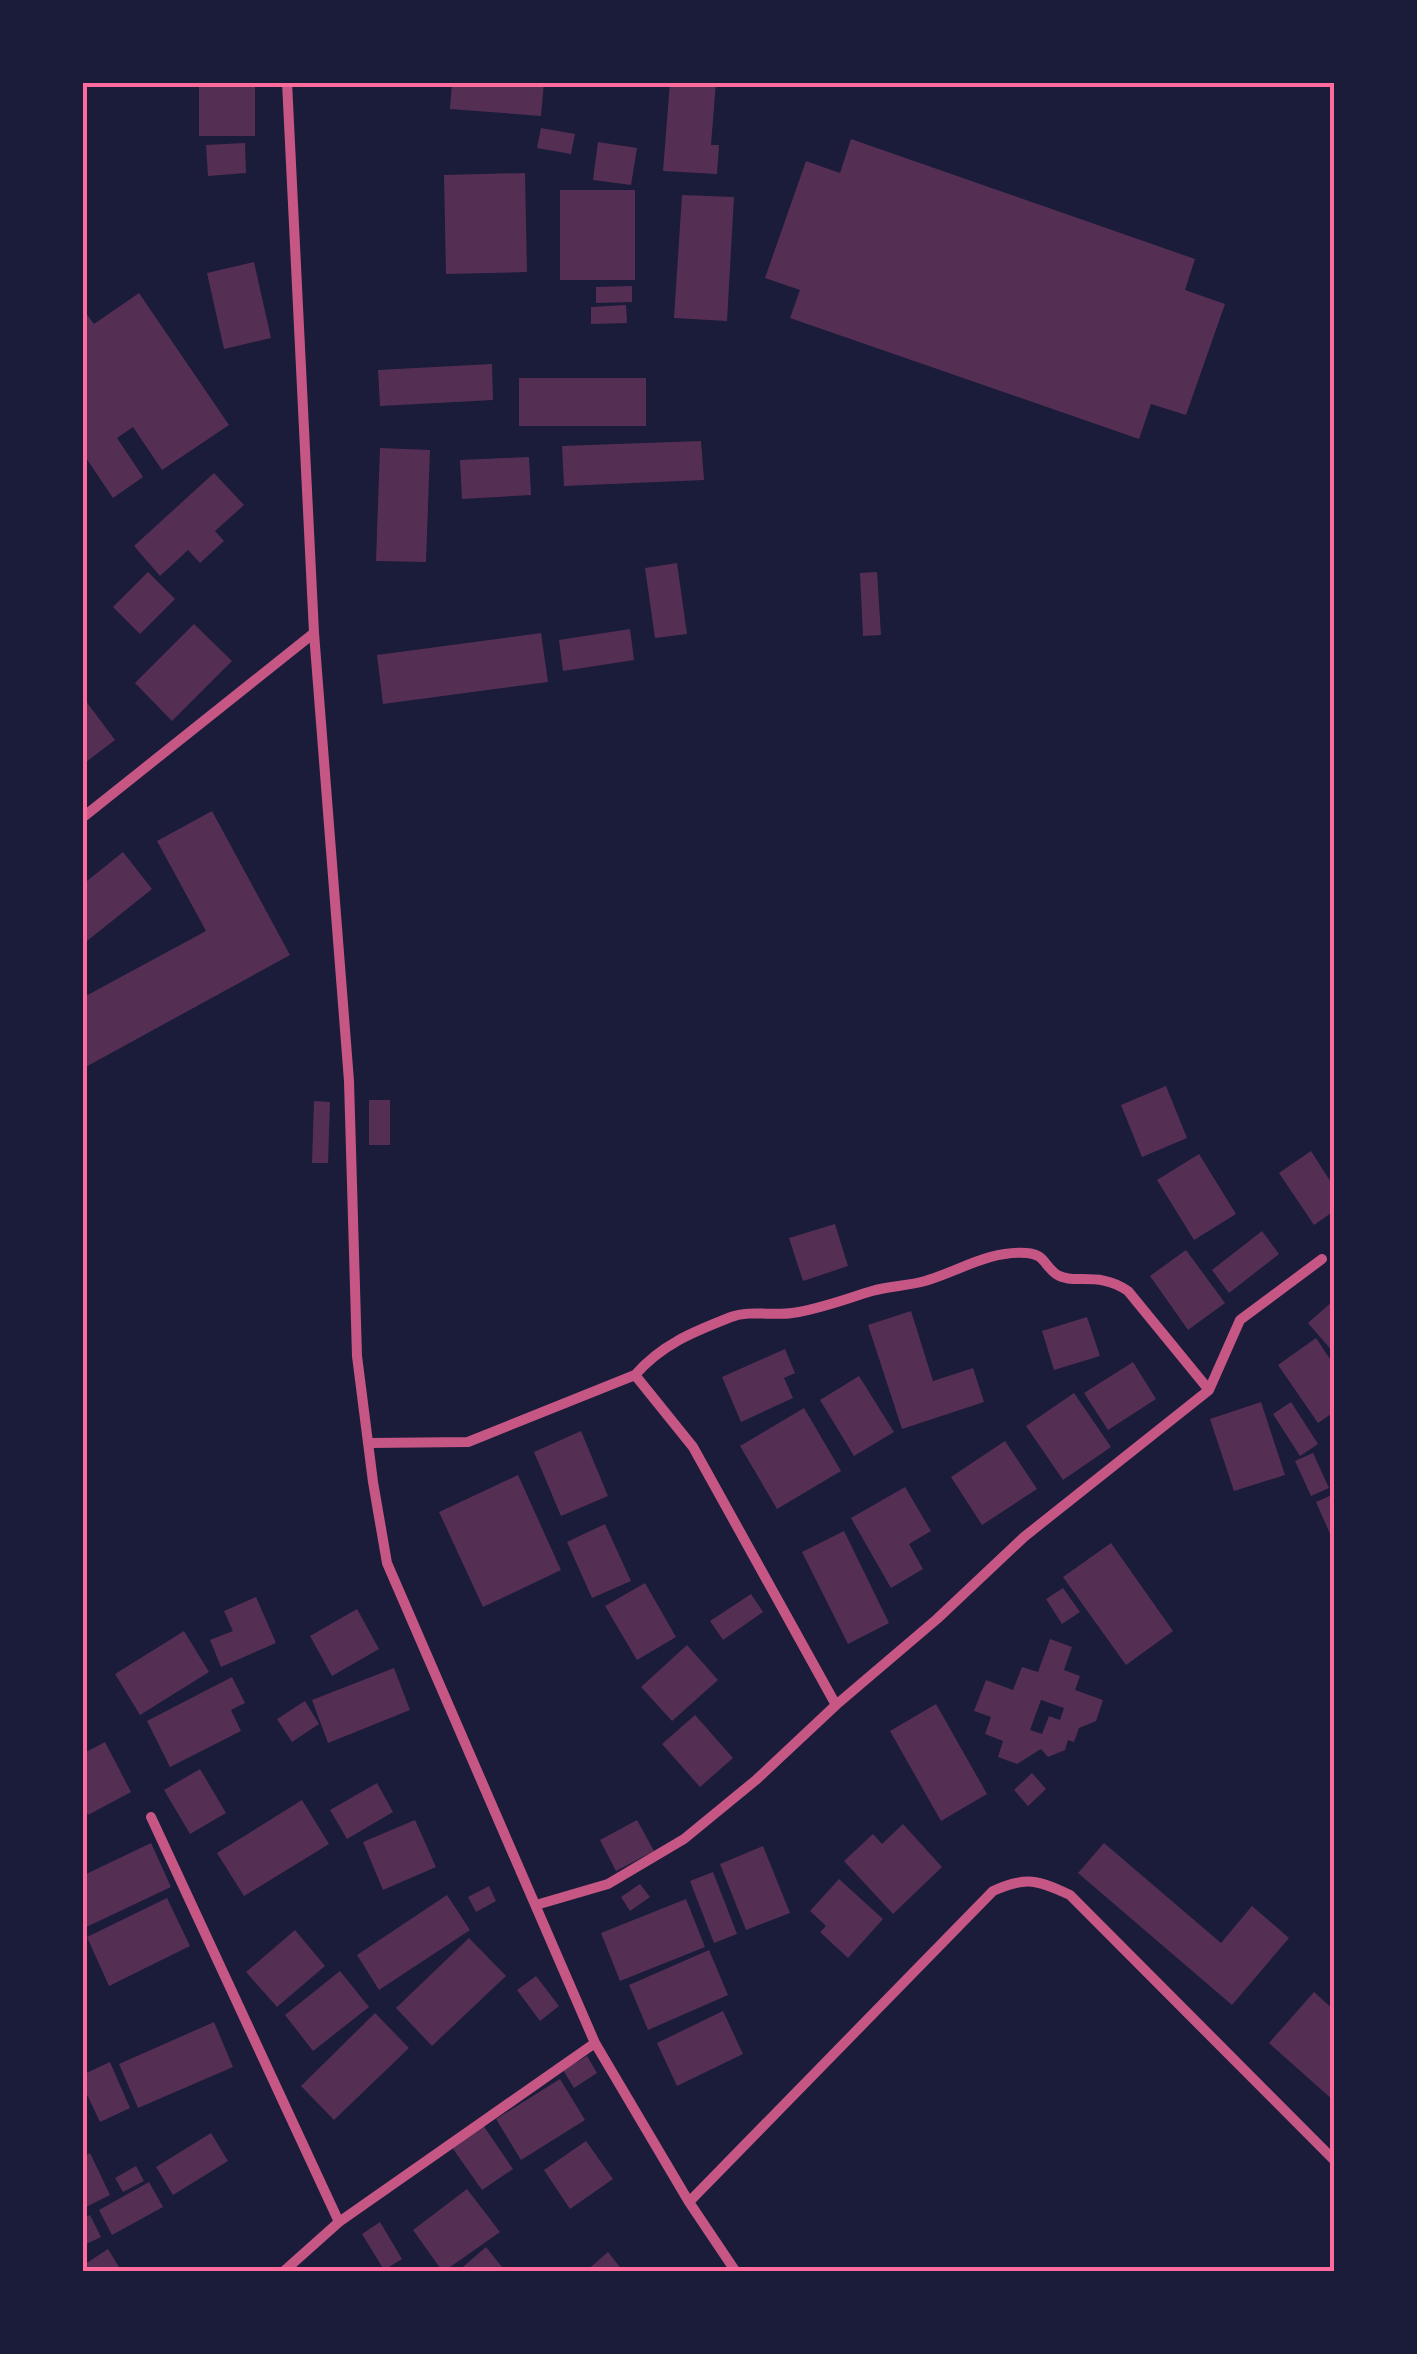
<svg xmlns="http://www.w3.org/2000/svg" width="1417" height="2354" viewBox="0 0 1417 2354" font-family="'DM Sans',sans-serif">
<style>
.building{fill:#542f53;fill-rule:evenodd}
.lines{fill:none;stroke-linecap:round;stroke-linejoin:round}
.minor{stroke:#c65784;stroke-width:10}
.neatline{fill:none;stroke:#ff6b9d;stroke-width:4}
</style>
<rect width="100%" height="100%" fill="#1b1b3a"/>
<!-- building -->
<path class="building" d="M199,82H255V136H199Z
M452,82H544L541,116L450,109Z
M670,82H716L711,145H719L717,174L663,171Z
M541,128L575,134L571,154L537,148Z
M851,139L1195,259L1185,290L1225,304L1186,415L1151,404L1139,439L790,318L800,290L765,278L806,161L840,173Z
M598,142L637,148L631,185L593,180Z
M245,143L246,173L208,176L206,145Z
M525,173L527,272L446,274L444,175Z
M560,190H635V280H560Z
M682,195L734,197L727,321L674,318Z
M254,262L271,338L224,349L207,273Z
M632,286V302L596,303V287Z
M139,293L229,425L162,470L133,427L117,438L143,477L113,498L86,458L82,460V308L94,324Z
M626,305L627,323L591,324V307Z
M492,364L493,400L380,406L378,370Z
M519,378H646V426H519Z
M701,441L704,480L564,486L562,446Z
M380,448L430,450L426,562L376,561Z
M529,457L531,495L462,499L460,460Z
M214,473L244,505L215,531L224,541L200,563L188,550L160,576L134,546Z
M677,563L687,634L655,638L645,568Z
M148,572L175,599L140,634L113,607Z
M877,572L881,635L863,636L860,573Z
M194,624L232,661L172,721L135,683Z
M630,629L634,660L563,671L559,640Z
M541,633L548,682L383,704L377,655Z
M82,696L115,740L82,765Z
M212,811L290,955L82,1069V998L206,931L157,841Z
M123,852L152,889L82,945V885Z
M1166,1086L1187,1138L1142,1157L1121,1105Z
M369,1100H390V1145H369Z
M314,1101L330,1102L328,1163H312Z
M1311,1151L1334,1187V1211L1314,1225L1279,1173Z
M1199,1154L1236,1214L1194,1240L1157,1180Z
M835,1224L848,1266L803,1281L789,1238Z
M1262,1231L1279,1254L1229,1293L1212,1270Z
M1186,1250L1225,1303L1188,1330L1150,1276Z
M1334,1300V1353L1308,1323Z
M911,1311L933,1381L973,1368L984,1402L902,1429L868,1325Z
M1087,1317L1100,1356L1054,1370L1042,1331Z
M1316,1338L1334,1365V1412L1318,1423L1278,1365Z
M785,1349L795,1373L784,1378L793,1398L741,1422L722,1377Z
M1133,1362L1156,1399L1108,1430L1084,1393Z
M859,1376L894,1432L854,1456L820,1400Z
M1074,1393L1111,1447L1063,1480L1026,1426Z
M1261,1402L1285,1475L1234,1491L1210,1419Z
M1291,1402L1318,1444L1300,1456L1273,1414Z
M804,1408L841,1471L777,1509L740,1446Z
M581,1431L608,1496L561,1516L534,1452Z
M1005,1441L1037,1489L982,1525L951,1477Z
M1313,1453L1329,1488L1311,1496L1295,1461Z
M518,1475L561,1570L483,1607L439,1512Z
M905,1487L931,1531L909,1544L923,1569L891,1588L851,1518Z
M1334,1494V1543L1316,1502Z
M605,1524L631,1581L592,1598L567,1542Z
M844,1531L889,1623L848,1644L802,1552Z
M1111,1543L1173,1631L1126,1665L1063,1577Z
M645,1583L676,1637L637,1660L605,1606Z
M1063,1588L1080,1612L1062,1624L1046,1599Z
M751,1594L763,1612L723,1640L710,1621Z
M256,1597L276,1643L221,1667L210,1640L233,1631L224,1611Z
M357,1609L379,1649L332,1676L310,1636Z
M184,1631L209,1672L140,1715L115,1674Z
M1050,1639L1072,1647L1064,1670L1080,1676L1075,1690L1103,1700L1096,1721L1079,1728L1074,1742L1068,1740L1065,1750L1048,1757L1041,1749L1017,1764L998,1757L1003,1741L985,1734L991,1717L974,1711L986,1680L1013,1690L1022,1667L1038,1672ZM1041,1700L1064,1708L1060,1720L1049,1716L1042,1734L1030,1730Z
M687,1645L718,1680L672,1721L641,1687Z
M394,1668L410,1710L328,1743L312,1700Z
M232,1677L245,1703L231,1710L241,1731L170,1767L147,1721Z
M305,1701L319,1724L292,1742L277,1719Z
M936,1704L987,1794L941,1821L890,1731Z
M695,1715L733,1758L700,1787L662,1744Z
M105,1742L131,1792L88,1815L82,1805V1754Z
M200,1769L226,1813L190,1834L164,1790Z
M1032,1773L1046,1789L1028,1806L1014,1790Z
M377,1783L393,1812L347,1839L330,1810Z
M302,1800L329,1844L244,1896L217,1853Z
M415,1820L436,1867L383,1890L363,1842Z
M637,1820L654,1851L616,1871L600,1840Z
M903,1824L942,1867L893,1914L844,1861L873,1834L882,1844Z
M151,1843L171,1887L82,1929V1876Z
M1104,1843L1221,1943L1252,1906L1289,1938L1232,2005L1078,1873Z
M763,1846L790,1913L746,1930L720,1864Z
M713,1872L737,1934L714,1943L690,1881Z
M839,1879L883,1919L848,1958L820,1932L826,1926L810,1911Z
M640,1884L650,1897L630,1911L621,1897Z
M489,1886L496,1901L476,1912L468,1897Z
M447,1895L470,1930L379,1990L357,1955Z
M167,1898L190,1946L109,1986L87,1937Z
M686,1899L705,1947L620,1981L601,1933Z
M295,1930L325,1966L277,2007L246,1972Z
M469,1938L506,1976L432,2046L396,2008Z
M709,1950L728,1995L648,2030L629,1985Z
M340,1971L369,2007L313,2051L285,2015Z
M536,1976L559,2006L540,2021L517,1990Z
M1314,1992L1334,2010V2101L1269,2043Z
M723,2011L743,2054L677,2086L657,2043Z
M375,2013L409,2048L334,2120L301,2086Z
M214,2022L233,2067L138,2108L119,2064Z
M587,2056L597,2073L574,2088L563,2070Z
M110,2062L130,2108L100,2122L82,2084V2075Z
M560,2079L585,2120L521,2160L496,2119Z
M483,2125L513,2169L482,2190L451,2146Z
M211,2133L228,2161L173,2195L156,2167Z
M586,2141L613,2179L570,2209L544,2170Z
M90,2153L110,2195L82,2209V2157Z
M136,2166L144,2181L123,2192L115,2178Z
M149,2182L163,2207L112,2235L99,2210Z
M467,2189L500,2232L443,2272L413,2230Z
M90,2215L101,2237L82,2246V2219Z
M380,2222L402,2259L384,2270L362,2234Z
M486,2247L506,2272H457Z
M108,2249L122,2272H82V2266Z
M608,2252L624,2272H585Z"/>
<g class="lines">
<!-- minor -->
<path class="minor" d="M287,82L314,633L349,1081L357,1356L373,1482L387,1563L595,2043L689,2202L736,2272
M82,818L314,633
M635,1375C662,1344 693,1332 731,1317C750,1310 772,1316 792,1313C820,1309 845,1299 872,1291C889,1286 908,1286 925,1281C959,1271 990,1250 1027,1253C1044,1254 1044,1265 1056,1274C1073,1286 1098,1270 1128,1291L1209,1390
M370,1443L468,1442L635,1375L693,1447L836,1705
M151,1817L339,2222
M536,1905L608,1884L684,1839L756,1780L836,1705L937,1619L1024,1537L1209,1390L1240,1320L1322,1259
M689,2202L993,1891C1026,1876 1038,1880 1070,1895L1334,2160
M283,2272L339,2222L595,2043"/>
</g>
<!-- border -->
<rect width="1417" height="2354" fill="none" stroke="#1b1b3a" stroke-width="170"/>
<rect x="85" y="85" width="1247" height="2184" class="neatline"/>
</svg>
